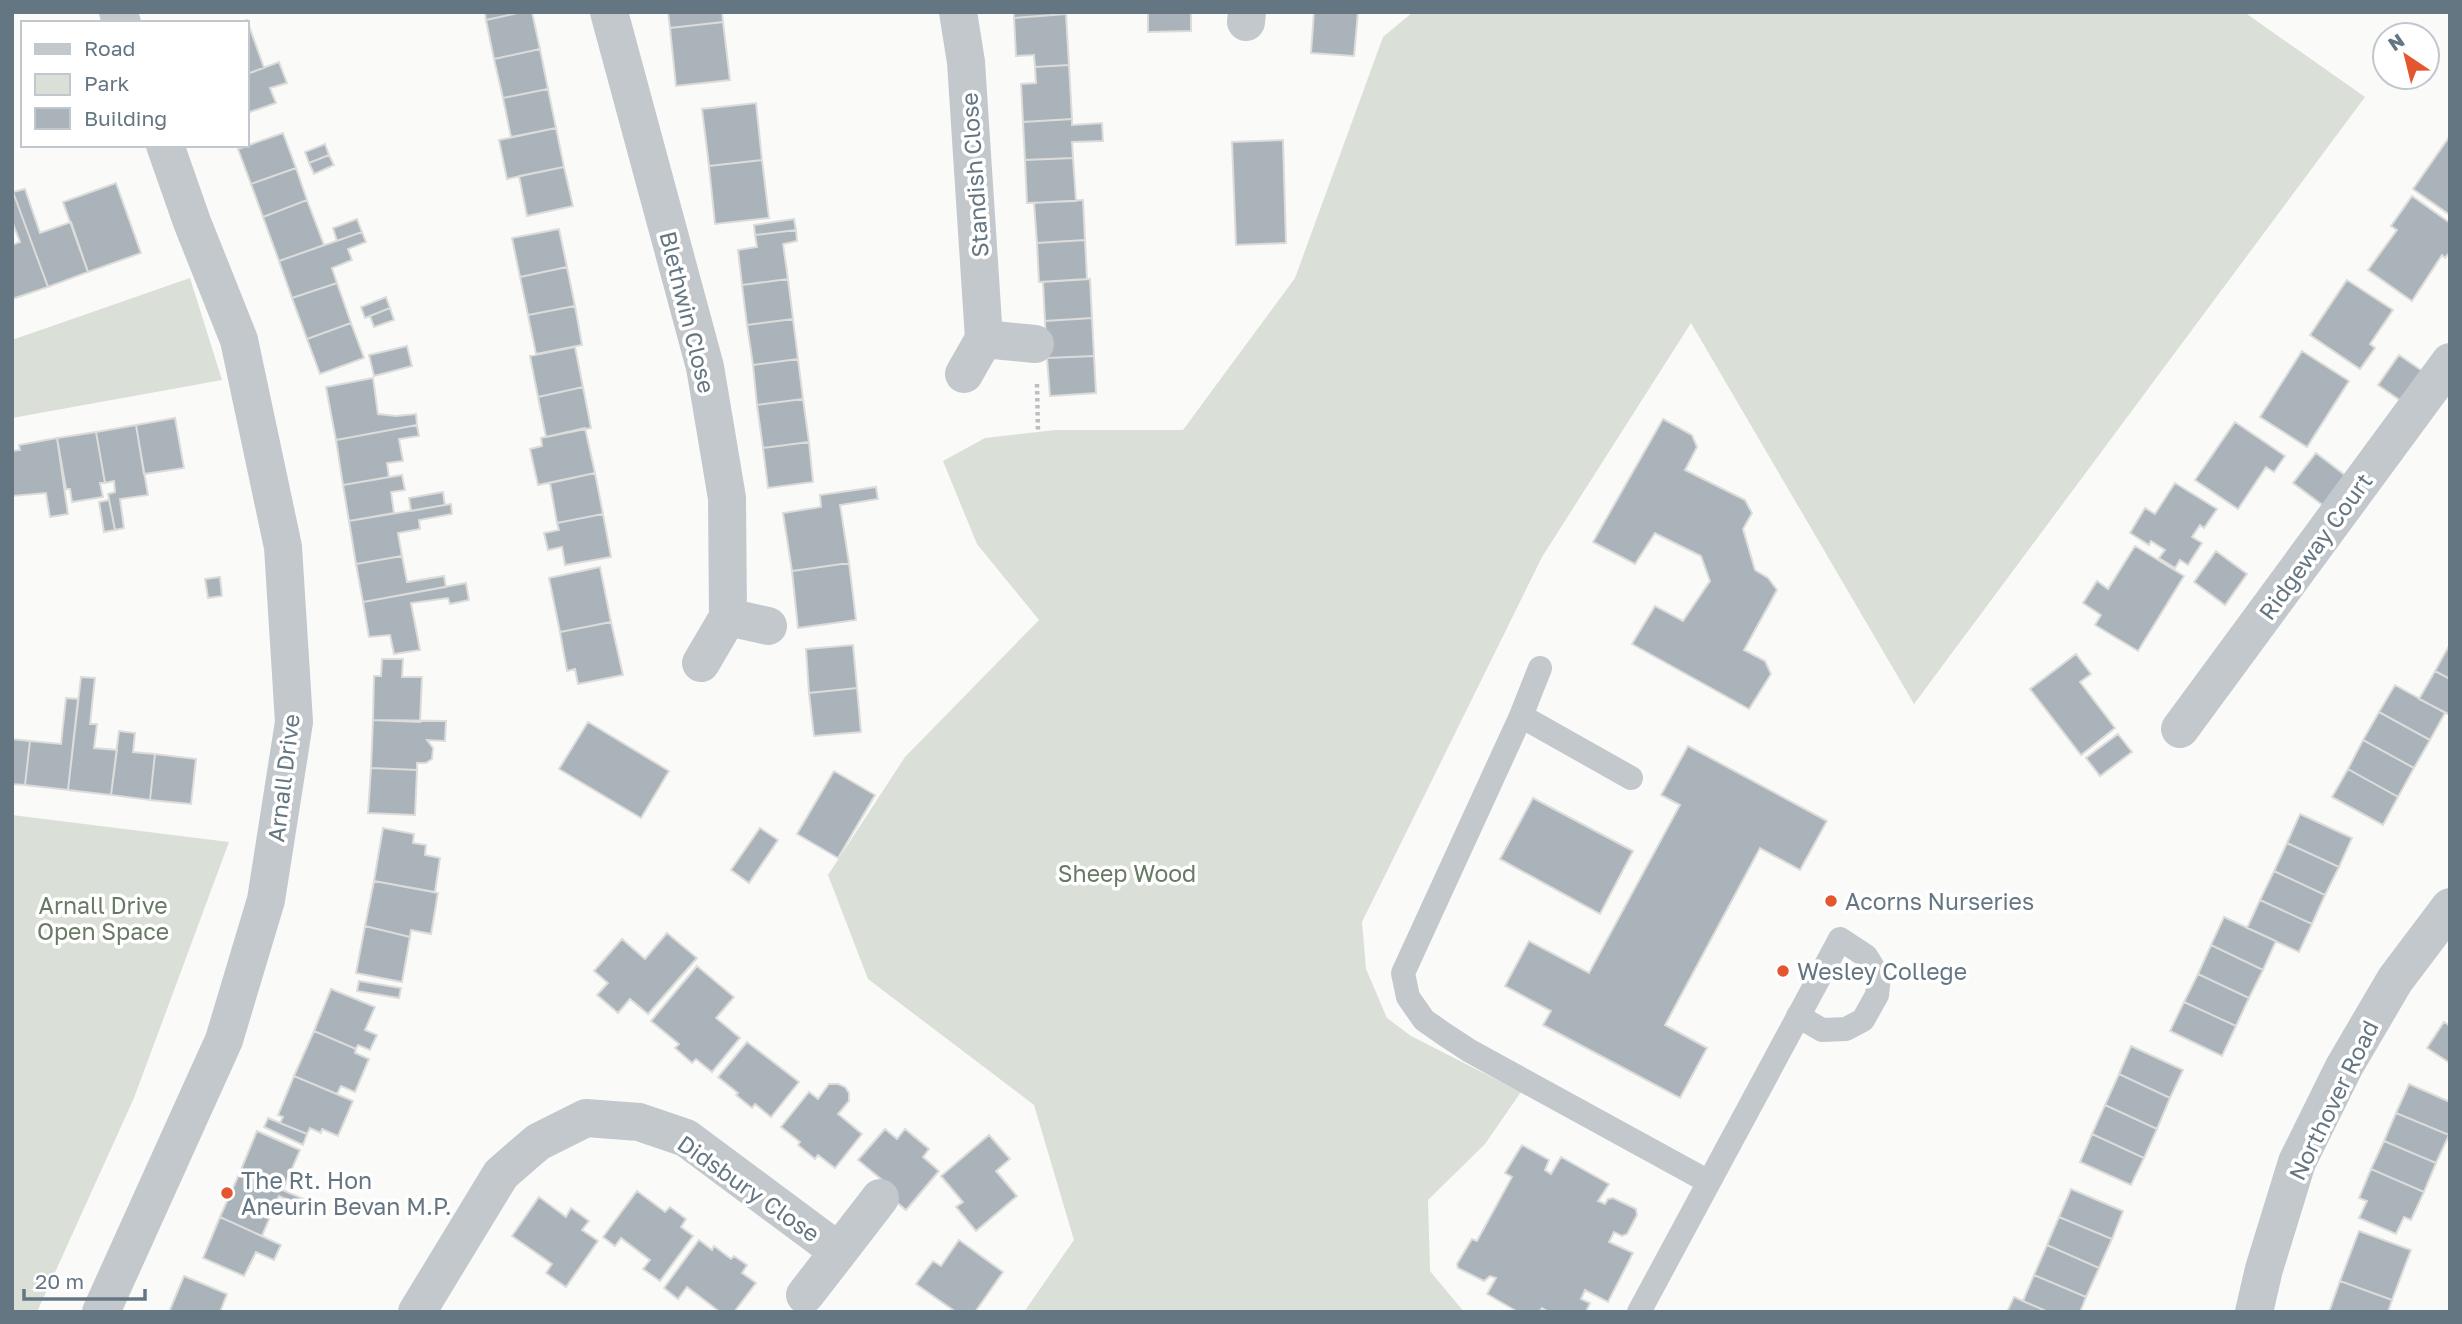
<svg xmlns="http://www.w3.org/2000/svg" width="2462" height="1324" viewBox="0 0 2462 1324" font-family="'Golos Text',sans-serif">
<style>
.green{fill:#dadfd7}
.building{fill:#aab3b9;stroke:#dcdcda;stroke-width:2}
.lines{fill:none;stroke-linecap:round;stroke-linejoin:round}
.path{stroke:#bbbfc2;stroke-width:4.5;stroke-dasharray:3.5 3.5;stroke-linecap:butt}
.lane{stroke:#c3c8cc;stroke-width:24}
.street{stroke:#c3c8cc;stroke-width:38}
.poi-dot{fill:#e4572e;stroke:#fff;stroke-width:2.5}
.labels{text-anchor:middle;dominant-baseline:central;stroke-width:7;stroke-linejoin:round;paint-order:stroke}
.street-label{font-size:23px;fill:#657683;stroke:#fff}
.park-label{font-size:23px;fill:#687a64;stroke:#fff}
.poi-label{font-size:23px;fill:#657683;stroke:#fff;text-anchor:start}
</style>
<rect width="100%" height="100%" fill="#fafaf8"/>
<!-- green -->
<path class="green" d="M1413,12H2244L2365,97L1914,704L1691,323L1542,557L1362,922L1366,969L1387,1018L1411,1036L1521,1092L1485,1144L1428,1200L1430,1271L1464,1312H1024L1074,1240L1034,1105L868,979L828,875L905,757L1039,620L977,544L943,461L985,438L1055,430H1183L1295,278L1383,37Z
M190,278L222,380L12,418V340Z
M12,815L229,842L134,1098L37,1312H12Z"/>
<!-- building -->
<path class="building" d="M485,12H522L486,20Z
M522,12H532L540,49L494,59L486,20Z
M668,12H722L723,22L670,28Z
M1014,12H1066V14L1014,18Z
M1148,12H1191V31L1148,32Z
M1314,12H1358L1354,56L1311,53Z
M1066,14L1069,65L1035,67L1034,55L1016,56L1014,18Z
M247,20L264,68L247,74V23H239Z
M723,22L730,80L676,86L670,28Z
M540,49L548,89L503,98L494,59Z
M279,62L287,83L270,88L276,103L247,113V74Z
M1069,65L1072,119L1023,122L1021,84L1036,83L1035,67Z
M548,89L556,128L511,137L503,98Z
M756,103L762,160L709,166L702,109Z
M1072,119V125L1102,123L1103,141L1072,142L1073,158L1025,160L1023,122Z
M556,128L564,167L507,179L499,140Z
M283,133L296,168L251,184L238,149Z
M2450,136V215L2413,189Z
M1283,140L1286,243L1236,245L1232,142Z
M325,144L329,155L309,163L305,152Z
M329,155L334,165L314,174L309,163Z
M1073,158L1076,201L1027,203L1025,160Z
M762,160L769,218L715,224L709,166Z
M564,167L573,206L527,216L519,176Z
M296,168L307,200L263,217L251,184Z
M116,183L141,253L88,272L63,202Z
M25,189L40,233L71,222L88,272L48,287L13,192Z
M13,192L48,287L12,299V245L20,242L12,221Z
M2412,196L2450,223V252L2445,258L2442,255L2412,301L2368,270L2397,230L2391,226Z
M307,200L324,245L279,261L263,217Z
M1083,200L1085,240L1037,243L1034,203Z
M357,219L362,232L337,241L333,228Z
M794,219L796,230L755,235L754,225Z
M559,229L567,267L520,277L512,238Z
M796,230L797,241L783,244L788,279L742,285L738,250L757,247L755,235Z
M362,232L366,242L348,249L352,260L332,268L337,283L292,298L279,261Z
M1085,240L1087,279L1039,282L1037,243Z
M567,267L575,306L528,315L520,277Z
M788,279L793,319L747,325L742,285Z
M1090,279L1092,318L1045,321L1043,282Z
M2347,280L2393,310L2370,344L2375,348L2360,369L2310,335Z
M337,283L351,323L307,339L292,298Z
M386,297L390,308L365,318L361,307Z
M575,306L582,345L536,354L528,315Z
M390,308L394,320L374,327L370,316Z
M1092,318L1094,356L1047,358L1045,321Z
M793,319L798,359L753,365L747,325Z
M351,323L364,358L320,374L307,339Z
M407,346L412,366L374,376L369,355Z
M575,347L583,387L538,397L530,356Z
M2302,351L2349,381L2307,447L2260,417Z
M2399,355L2428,375L2407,405L2378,385Z
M1094,356L1096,393L1050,396L1047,358Z
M798,359L803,399L757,405L753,365Z
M373,378L378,414L396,416L416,414L417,425L336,440L326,387Z
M583,387L591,428L546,437L538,397Z
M803,399L809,442L763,448L757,405Z
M175,418L184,468L144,474L136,425Z
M1663,419L1692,435L1697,447L1685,470L1745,500L1752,513L1743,529L1755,570L1768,578L1777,590L1744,650L1765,661L1771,674L1749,709L1632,644L1655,606L1683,621L1710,581L1701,556L1655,533L1635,564L1593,542Z
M2235,422L2285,456L2274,472L2266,467L2238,509L2195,480Z
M136,425L148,495L120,499L124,528L115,530L108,494L115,492L114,481L105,483L96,432Z
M417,425L419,436L399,439L403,461L387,463L389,477L343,485L336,440Z
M585,428L595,473L538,485L530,449L542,446L541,438Z
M96,432L105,483H100L103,497L72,502L70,489H66L57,438Z
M57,438L68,514L50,517L46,493L12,496V451L20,450L19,445Z
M809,442L813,482L768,488L763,448Z
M2316,453L2346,476L2324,506L2293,483Z
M595,473L603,514L557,523L550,483Z
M402,475L405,490L391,492L394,513L349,521L343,485Z
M2175,483L2217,509L2204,528L2200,525L2192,537L2202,543L2188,565L2180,560L2175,568L2159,558L2165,550L2151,541L2149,545L2130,533L2145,508L2155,514Z
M876,487L878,499L840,505L849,563L792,571L783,513L821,507L820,495Z
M443,492L445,505L411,511L409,498Z
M109,500L115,530L104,532L99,502Z
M451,504L452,514L419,520L420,529L398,533L402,556L356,564L349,521Z
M603,514L611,557L565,565L562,547L548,550L544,533L559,530L557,523Z
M2135,546L2184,576L2138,651L2095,625L2101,615L2083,603L2097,581L2108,589Z
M2216,551L2247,574L2225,605L2194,582Z
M402,556L407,582L444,576L446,587L363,602L356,564Z
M849,563L856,620L798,628L792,571Z
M600,567L611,622L560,632L549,578Z
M220,577L222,596L208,598L205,579Z
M466,583L469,600L450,604L448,598L411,603L420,650L394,654L390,635L369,637L363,602Z
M611,622L623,675L578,684L575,669L567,671L560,632Z
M2450,644V679L2435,671Z
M853,645L857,688L809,693L806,649Z
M2076,654L2091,674L2080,682L2115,728L2081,755L2030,689Z
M382,659H403L402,677H422L420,722L373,720L374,676H381Z
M2435,671L2450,679V715L2419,699Z
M81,677L95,678L90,724H97L94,748L117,750L111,795L68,790Z
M2395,685L2445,713L2430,740L2379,712Z
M857,688L861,732L814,736L809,693Z
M66,698L78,699L68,790L25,785L30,741L61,744Z
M2379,712L2430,740L2414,768L2363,740Z
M373,720L446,721L445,741L427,740L433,748L432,759L426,763H417V770L371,768Z
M588,722L669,771L641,818L559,769Z
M119,731L135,733L133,752L155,754L150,800L111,795Z
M2118,734L2132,752L2100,776L2086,758Z
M12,739L30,741L25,785L12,784Z
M2363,740L2414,768L2398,797L2348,769Z
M1688,746L1827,821L1800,870L1760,848L1665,1025L1707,1048L1680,1098L1543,1025L1551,1011L1505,986L1529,941L1589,973L1680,805L1661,795Z
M155,754L196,759L191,804L150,800Z
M371,768L417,770L415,815L368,813Z
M2348,769L2398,797L2383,825L2332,797Z
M834,771L875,795L838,858L797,834Z
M1533,798L1633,851L1600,914L1500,859Z
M2300,814L2352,838L2339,867L2287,843Z
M383,828L414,834L413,843L426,845L425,855L440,858L435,892L374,881Z
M760,828L778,840L749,883L731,870Z
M2287,843L2339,867L2325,895L2274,871Z
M2274,871L2325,895L2312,924L2260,900Z
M374,881L438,893L431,934L411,930L410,937L365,926Z
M2260,900L2312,924L2299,952L2247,928Z
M2224,917L2276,941L2263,970L2211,945Z
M365,926L410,937L402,982L356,973Z
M667,933L697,958L648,1014L630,999L618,1013L597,995L608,983L594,971L622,939L645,959Z
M2211,945L2263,970L2249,998L2198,974Z
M697,966L734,997L716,1018L740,1038L712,1072L696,1059L692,1063L675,1048L679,1044L651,1021Z
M2198,974L2249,998L2236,1026L2184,1002Z
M359,981L401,988L399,998L357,991Z
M331,989L375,1007L365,1030L377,1035L370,1050L358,1045L356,1049L314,1031Z
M2184,1002L2236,1026L2222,1056L2170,1031Z
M2444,1022L2450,1026V1063L2427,1048Z
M314,1031L356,1049L355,1053L369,1059L355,1092L341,1086L337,1094L294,1076Z
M747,1042L799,1082L771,1117L755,1104L752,1108L736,1095L738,1093L718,1077Z
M2131,1046L2183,1070L2170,1098L2119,1074Z
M2119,1074L2170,1098L2157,1129L2105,1105Z
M294,1076L353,1101L338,1136L322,1129L321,1133L310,1128L307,1134L280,1123L283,1117L278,1115Z
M829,1084H838L845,1087L849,1093V1101L838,1114L862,1134L835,1168L818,1155L815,1159L798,1145L800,1142L781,1127L809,1092L818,1099Z
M2409,1084L2450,1102L2449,1135L2396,1113Z
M2105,1105L2157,1129L2144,1158L2092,1134Z
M2396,1113L2449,1135L2436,1163L2384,1141Z
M268,1118L307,1134L303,1145L264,1127Z
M885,1129L897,1139L905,1129L929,1149L923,1157L939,1171L906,1210L888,1195L893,1189L858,1160Z
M257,1131L300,1150L283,1190L240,1172Z
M2092,1134L2144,1158L2131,1185L2080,1162Z
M989,1135L1010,1159L996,1171L1017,1196L976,1231L956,1207L963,1202L941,1176Z
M2384,1141L2436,1163L2424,1192L2371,1169Z
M1522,1145L1549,1160L1545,1170L1551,1174L1561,1157L1609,1184L1598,1201L1605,1204L1608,1199L1613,1198L1636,1209L1637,1215L1627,1234L1622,1236L1614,1232L1609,1242L1633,1253L1608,1302L1585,1290L1581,1299L1590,1303L1586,1312H1549L1542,1308L1539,1312H1518L1487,1294L1496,1278L1490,1276L1484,1281L1458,1268L1457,1264L1472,1239L1477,1241L1512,1177L1505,1173Z
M2371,1169L2424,1192L2411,1220L2404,1217L2396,1234L2359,1218L2367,1201L2359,1198Z
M240,1172L306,1200L298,1217L286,1212L288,1208L286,1199L279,1196L262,1236L220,1217Z
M2071,1189L2123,1211L2112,1239L2059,1217Z
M637,1191L665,1212L670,1207L686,1219L681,1227L693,1236L660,1281L643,1269L650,1260L621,1238L615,1246L603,1237Z
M539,1197L566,1217L571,1208L589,1221L582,1230L598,1241L566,1287L546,1273L552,1264L512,1236Z
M220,1217L281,1245L274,1260L256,1252L244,1276L203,1258Z
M2059,1217L2112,1239L2099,1268L2047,1245Z
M2359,1231L2411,1250L2392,1300L2340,1281Z
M699,1240L712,1250L714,1246L731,1259L734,1256L747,1265L742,1273L756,1283L734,1312H720L687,1287L678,1299L664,1288Z
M959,1240L1003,1272L975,1312H956L916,1284L933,1261L941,1266Z
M2047,1245L2099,1268L2086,1297L2034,1275Z
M2034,1275L2086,1297L2080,1312H2048L2023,1301Z
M184,1276L227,1294L220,1312H169Z
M2340,1281L2392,1300L2388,1312H2329Z
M2014,1297L2023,1301L2048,1312H2007Z"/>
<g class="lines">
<!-- path -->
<path class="path" d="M1037,384L1038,432"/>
<!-- lane -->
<path class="lane" d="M1540,668L1521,716L1403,973L1408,997L1424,1020L1444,1034L1470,1051L1709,1182
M1521,716L1631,778
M1639,1312L1840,939L1866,956L1879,977L1877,995L1863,1020L1846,1029L1822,1030L1798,1016"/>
<!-- street -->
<path class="street" d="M118,12L122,23
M609,12L705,367L727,498L728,617L701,663
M958,12L966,62L984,339
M1246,22L1247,12
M964,374L984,339L1035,344
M728,617L768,626
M2180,729L2450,362
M805,1295L880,1198
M101,1312L224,1040L266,900L294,722L283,547L239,340L192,222L165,145
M417,1312L501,1174L538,1142L586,1118L639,1122L686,1138L838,1251
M2254,1312L2264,1269L2297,1162L2344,1067L2395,980L2450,907"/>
</g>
<!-- markers -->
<g class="poi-dot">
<circle cx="1831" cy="901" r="7"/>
<circle cx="1783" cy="971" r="7"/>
<circle cx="227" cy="1193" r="7"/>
</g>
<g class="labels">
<!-- street labels -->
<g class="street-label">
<text transform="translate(974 175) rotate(-94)">Standish Close</text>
<text transform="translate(688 312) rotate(76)">Blethwin Close</text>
<text transform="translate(2315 546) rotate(-54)">Ridgeway Court</text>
<text transform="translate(283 778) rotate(-83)">Arnall Drive</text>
<text transform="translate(2333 1100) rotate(-64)">Northover Road</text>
<text transform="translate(749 1188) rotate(35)">Didsbury Close</text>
</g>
<!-- park labels -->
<g class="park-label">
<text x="1127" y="873">Sheep Wood</text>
<text x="103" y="905">Arnall Drive<tspan x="103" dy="26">Open Space</tspan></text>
</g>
<!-- poi labels -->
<g class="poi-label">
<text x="1845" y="901">Acorns Nurseries</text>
<text x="1797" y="971">Wesley College</text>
<text x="241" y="1180">The Rt. Hon<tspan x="241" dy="26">Aneurin Bevan M.P.</tspan></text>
</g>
</g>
<!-- border -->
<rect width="2462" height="1324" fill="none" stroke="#657683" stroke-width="28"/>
<!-- legend -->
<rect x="21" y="21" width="228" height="126" fill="#ffffff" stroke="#c1c8cd" stroke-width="2"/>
<rect x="35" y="44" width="35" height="10" fill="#c3c8cc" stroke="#c1c8cd" stroke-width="2"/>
<text x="84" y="56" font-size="21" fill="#657683">Road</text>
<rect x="35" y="74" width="35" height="21" fill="#dadfd7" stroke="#c1c8cd" stroke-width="2"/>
<text x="84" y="91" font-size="21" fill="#657683">Park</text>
<rect x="35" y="108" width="35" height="21" fill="#aab3b9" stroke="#c1c8cd" stroke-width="2"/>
<text x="84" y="126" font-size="21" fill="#657683">Building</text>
<!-- north arrow -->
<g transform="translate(2406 56) rotate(325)"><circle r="33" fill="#ffffff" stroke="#c1c8cd" stroke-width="2"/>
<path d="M0-5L12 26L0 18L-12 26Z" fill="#e4572e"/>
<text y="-10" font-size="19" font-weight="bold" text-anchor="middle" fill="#657683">N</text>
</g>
<!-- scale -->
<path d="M24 1289v10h121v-10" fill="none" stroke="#657683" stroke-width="3.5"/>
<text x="35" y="1289" font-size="21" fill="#657683" stroke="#ffffff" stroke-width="5" paint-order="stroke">20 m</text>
</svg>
